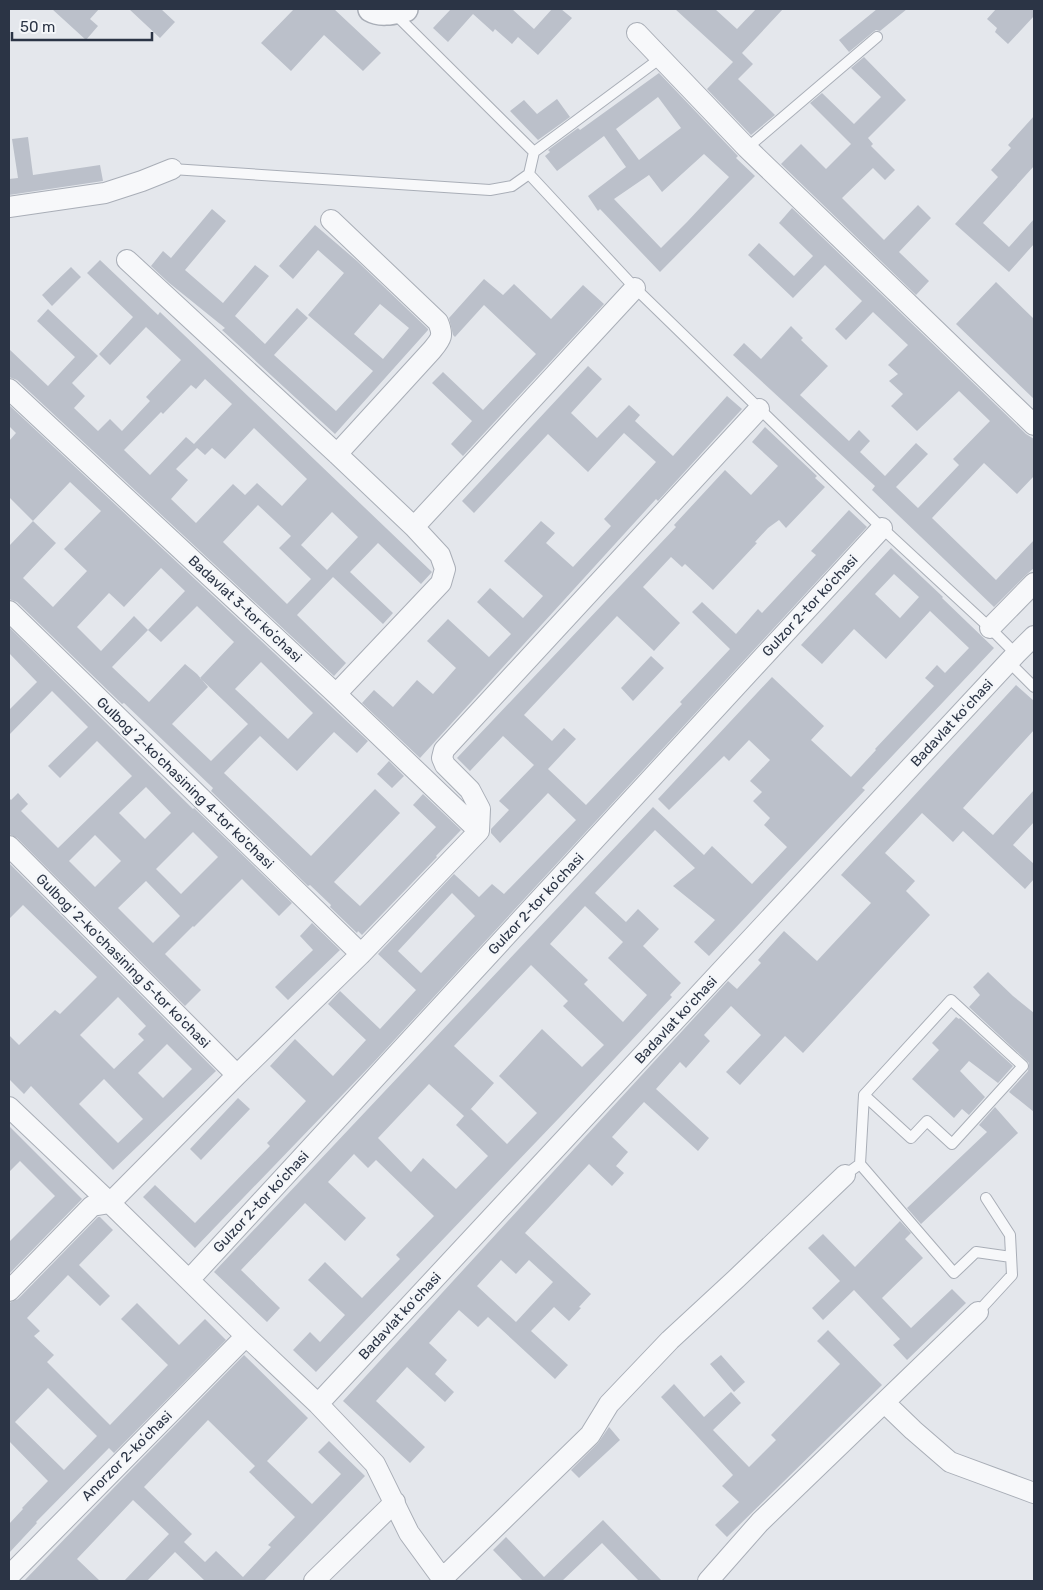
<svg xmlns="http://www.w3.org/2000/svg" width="1043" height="1590" viewBox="0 0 1043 1590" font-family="Rubik,sans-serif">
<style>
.building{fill:#bbc0ca;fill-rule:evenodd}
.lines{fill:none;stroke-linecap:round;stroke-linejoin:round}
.service-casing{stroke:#a9aeb7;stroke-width:12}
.minor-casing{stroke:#a9aeb7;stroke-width:22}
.tertiary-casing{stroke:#a9aeb7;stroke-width:28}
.service{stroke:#f7f8fa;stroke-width:10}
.minor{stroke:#f7f8fa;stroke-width:20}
.tertiary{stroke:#f7f8fa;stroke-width:25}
.labels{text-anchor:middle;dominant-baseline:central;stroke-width:4.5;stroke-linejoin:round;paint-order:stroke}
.street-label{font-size:14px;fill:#2b3445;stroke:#f4f6f9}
</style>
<rect width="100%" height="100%" fill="#e4e7ec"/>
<!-- building -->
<path class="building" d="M52,9H99L90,19L98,26L86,40Z
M129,9H161L175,22L160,38Z
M294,9H334L381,53L363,71L324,35L291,71L261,43Z
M451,9H512L534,29L552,9H561L572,18L538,55L518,37L512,44L495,29L493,32L473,14L448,42L433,28Z
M675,9H715L737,29L756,9H783L742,53L753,64L738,79L775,115L751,135L707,89L733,62Z
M877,9H907L880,31L876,30L873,32L849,52L839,40Z
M996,9H1034V16L1008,44L995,32L997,28L987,19Z
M864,57L906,100L868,138L873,144L871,146L895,170L885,180L873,168L842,198L884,240L918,205L931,218L899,252L929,281L916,295L781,164L801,144L826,169L851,144L810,103L822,93L854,124L881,97L851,68Z
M659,73L738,156L736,158L755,176L660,272L600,209L598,211L588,196L626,167L604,136L557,171L545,156L550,152L548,150L578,128L580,130ZM658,97L681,128L639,160L616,129ZM704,154L729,177L687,222L661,248L614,199L649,175L662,192Z
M557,99L570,117L538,140L510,111L524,100L537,114Z
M1034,116V166L983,223L1009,247L1034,219V244L1009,272L955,224L998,177L991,170L1011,148L1008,145Z
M28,137L33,175L100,165L103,181L9,195V179L18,178L12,139Z
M792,208L1026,434L1034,439V476L1017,494L984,463L932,518L996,580L1034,540V568L1026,575L994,607L872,490L875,486L733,355L744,343L761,359L791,326L803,338L801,340L828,366L800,395L849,441L859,430L870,441L860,452L885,476L916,443L928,454L896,487L918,508L959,465L953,459L990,421L959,391L917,431L891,406L903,394L889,381L898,374L888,365L908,345L873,312L846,340L835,329L862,301L825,265L793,298L748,255L759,243L794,276L813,256L779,223Z
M212,209L226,221L185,270L223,303L255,265L269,276L235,316L265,344L297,308L308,318L274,355L336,411L373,371L308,315L344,273L318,250L293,279L279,266L315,225L357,261L428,329V330L335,434L222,330L225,328L168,282L151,266L163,251L171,258ZM380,304L409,328L383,359L354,334Z
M100,260L158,315L160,312L432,572L421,584L378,543L350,572L393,613L383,624L333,577L297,615L346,663L334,676L17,380L9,377V349L48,386L75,357L37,321L48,309L98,356L72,383L85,396L74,408L98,431L110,419L122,431L150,401L146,397L181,360L146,327L110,365L99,354L133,317L87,273ZM205,379L232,404L194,444L186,437L150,475L124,450L161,412L163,414L191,385L196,389ZM254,428L307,479L282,506L257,483L245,495L233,484L196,523L171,499L188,480L176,469L197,448L205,455L212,448L225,459ZM258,505L291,536L279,548L311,579L287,604L223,542ZM332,512L358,537L327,570L301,545Z
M71,267L81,277L52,306L42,295Z
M484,279L503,295L514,284L551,319L583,285L604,304L463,456L451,444L472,421L432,383L443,372L483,410L536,354L484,305L455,337L453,335L449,318Z
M996,282L1034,319V399L956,324Z
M588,366L602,379L571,413L597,438L629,405L640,415L635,421L673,456L727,396L742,409L658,501L656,499L420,758L362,703L374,690L393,707L417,680L433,694L456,668L427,641L448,619L489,657L511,634L477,602L490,588L523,618L543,596L504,561L541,521L555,533L546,543L573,567L611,526L604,519L656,462L624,433L588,472L548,434L474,513L462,501Z
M9,405L368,741L357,753L334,732L297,771L260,736L224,773L311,856L375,789L400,813L334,882L360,906L436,827L413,805L423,794L461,830L436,856L437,857L362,935L358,931L357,933L330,907L331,905L310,885L308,886L211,791L213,788L124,703L122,704L17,602L9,599V546L33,521L9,497V441L16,433L9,426ZM70,482L101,511L64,549L87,571L53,607L23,578L56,543L33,521ZM161,568L185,591L148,630L134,616L101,651L77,627L109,593L124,607ZM197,606L234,642L200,678L248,724L211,761L172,724L208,687L197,674L185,664L149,702L112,667L148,630L161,642ZM261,662L313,713L288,739L235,689Z
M765,427L817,476L815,478L825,487L786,528L779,520L768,528L755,542L757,543L713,590L685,564L682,567L671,557L643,587L680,623L654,651L617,616L524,715L552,741L564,728L576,739L548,769L586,805L682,704L680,702L730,649L692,612L702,602L736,634L758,609L762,613L816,555L811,551L849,510L867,527L374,1062L195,1248L143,1197L155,1185L195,1223L270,1146L267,1143L306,1101L270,1066L295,1039L333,1076L366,1040L328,1004L340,991L380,1029L416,990L378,954L454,874L479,897L492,884L504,894L576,820L548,793L500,843L491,833V829L509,810L499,801L534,765L503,736L470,771L457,758L676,527L674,525L725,470L751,495L778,466L752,442ZM452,893L475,916L421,973L398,951Z
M891,548L943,597L942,598L994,648L862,788L865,790L709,956L694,942L715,920L673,886L695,868L655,830L595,893L626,922L638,909L659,929L643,946L681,983L670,995L672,997L560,1117L316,1372L293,1350L310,1332L320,1342L345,1315L308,1280L325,1262L362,1298L400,1259L396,1255L434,1216L376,1160L368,1168L354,1154L328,1182L366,1218L345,1241L305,1203L241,1270L280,1308L267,1322L214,1272L653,807L704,855L712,846L752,884L787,847L764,825L770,818L753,801L762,792L750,781L770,760L749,740L729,761L724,756L669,810L658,799L772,677L824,726L811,740L851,777L876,750L875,749L934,686L925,678L937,665L945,673L969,648L930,611L886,659L854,629L822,664L801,645ZM894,574L919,597L900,618L875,594ZM585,906L623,942L608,958L647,995L623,1022L584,984L588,980L550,944ZM531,965L568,1001L563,1006L604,1045L582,1067L542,1029L499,1076L537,1113L507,1144L471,1109L469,1111L494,1083L454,1046ZM429,1084L464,1116L456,1125L488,1156L456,1189L423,1158L411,1172L378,1138Z
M9,627L193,809L194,808L292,903L279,916L242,879L194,927L193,926L165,954L201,990L185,1006L17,838L9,834V798L11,800L18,793L28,804L21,811L58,848L132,776L97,741L60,778L48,766L88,727L52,691L9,735V710L37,682L9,653ZM146,787L171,813L145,839L119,813ZM193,832L218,857L181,894L156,869ZM95,835L121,861L95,887L69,861ZM146,881L180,916L153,943L118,908Z
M651,656L664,668L633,701L621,688Z
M1016,685L1034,701V730L963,808L993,835L1034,790V822L1013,845L1034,864V879L1025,889L963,831L953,842L922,813L885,853L915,881L906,891L930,915L803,1053L785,1036L740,1085L726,1072L761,1035L731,1006L704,1035L710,1041L686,1068L680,1062L656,1089L709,1138L698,1151L644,1102L612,1137L628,1152L616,1166L624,1173L612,1186L589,1164L525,1233L591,1294L579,1307L581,1308L569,1321L554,1307L531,1331L568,1365L555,1379L488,1317L478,1327L459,1310L429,1343L447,1360L435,1374L454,1392L445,1402L407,1367L376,1401L425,1447L410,1463L343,1401L728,981L737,989L761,963L758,960L784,931L817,961L871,903L841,875ZM501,1260L516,1274L529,1260L553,1282L516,1322L477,1286Z
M389,761L404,776L392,788L377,774Z
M9,863L216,1071L113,1170L31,1086L24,1094L9,1079V1035L19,1045L55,1010L60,1014L97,977L23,905L9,919ZM118,997L146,1026L138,1034L144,1040L114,1069L80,1035ZM167,1044L192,1069L163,1098L138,1073ZM104,1079L143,1119L118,1143L79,1104Z
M312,923L340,950L288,1000L275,987L313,950L300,936Z
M988,972L1013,996L1034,1013V1112L1009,1092L1028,1071L1029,1063L969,1007L980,995L973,987Z
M956,1017L959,1019L960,1018L1013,1066L998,1083L969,1061L960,1071L985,1097L969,1115L962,1109L954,1118L912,1079L939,1050L932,1043Z
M238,1098L250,1109L201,1160L190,1149Z
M995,1107L1018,1133L921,1224L907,1208L987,1132L979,1125Z
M9,1126L82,1199L9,1274V1242L55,1196L20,1161L9,1172Z
M98,1217H100L113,1230L79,1265L110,1296L100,1306L68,1275L27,1318L40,1331L34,1336L54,1355L47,1362L110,1425L168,1365L121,1319L137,1303L179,1345L205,1319L226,1340L114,1453L109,1448L36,1522L37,1523L9,1553V1524L23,1509L22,1508L48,1481L9,1441V1303L18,1299ZM48,1388L97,1436L64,1470L15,1422Z
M900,1221L911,1233L905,1239L923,1258L882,1298L911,1328L952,1289L966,1303L907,1360L893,1345L900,1339L854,1290L823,1320L812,1308L840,1281L808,1248L823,1234L855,1267Z
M828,1330L882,1385L727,1537L715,1525L739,1502L722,1486L733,1475L661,1397L674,1384L704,1417L731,1392L741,1403L713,1430L749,1467L776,1440L771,1435L840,1364L817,1341Z
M244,1355L308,1418L267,1461L312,1504L341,1474L318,1452L329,1441L365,1476L264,1581H205L175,1552L147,1581H124L169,1534L133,1500L77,1559L100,1581H24L132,1469ZM208,1420L255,1466L249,1472L295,1517L268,1545L271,1547L243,1577L216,1551L205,1562L184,1542L192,1534L144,1487Z
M721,1355L745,1382L734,1392L710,1364Z
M609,1427L620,1440L579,1478L571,1470L598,1443Z
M603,1520L662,1581H639L602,1543L562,1581H523L493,1550L506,1537L544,1577Z"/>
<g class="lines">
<!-- service casing -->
<g class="service-casing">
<path id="service" d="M394,13L534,152
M662,57L534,152L529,174L635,288L882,528L990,628L1016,654
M747,148L877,37
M172,169L490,190L512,186L529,174
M1009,662L1034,687
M860,1164L864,1095L951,1000L1023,1066L952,1144L927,1121L911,1138L864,1095
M845,1175L860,1164L954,1273L976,1252L1011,1257
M978,1312L1012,1275L1010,1235L986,1198"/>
</g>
<!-- minor casing -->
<g class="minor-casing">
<path id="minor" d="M637,33L747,148L1034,425
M9,207L105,193L142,181L172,169
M331,220L438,322C444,336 441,339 432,350L337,454
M127,260L337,454L414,527L440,555L445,569L441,583L336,694
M9,389L336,694L479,831
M414,527L635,288
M9,611L361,954
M990,628L1034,583
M9,846L237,1075
M9,1107L110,1203L246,1336L318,1404L375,1464L409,1533L444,1581
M189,1280L882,528
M9,1291L92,1206L110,1203L237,1075L361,954L479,831L480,809L470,790L445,765L442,758L444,750L759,409
M885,1403L913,1430L950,1462L1034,1493
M318,1404L1016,654L1034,636
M9,1576L246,1336
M442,1579L590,1435L609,1404L670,1340L736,1279L845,1175
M314,1581L395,1502
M708,1581L760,1522L978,1312"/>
</g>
<!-- tertiary casing -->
<g class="tertiary-casing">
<path id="tertiary" d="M371,9C381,15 395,11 405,9"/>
</g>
<!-- service -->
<use href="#service" class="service"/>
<!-- minor -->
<use href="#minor" class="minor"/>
<!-- tertiary -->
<use href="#tertiary" class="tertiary"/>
</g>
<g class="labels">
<!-- street labels -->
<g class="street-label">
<text transform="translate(810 606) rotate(-47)">Gulzor 2-tor koʼchasi</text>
<text transform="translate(245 609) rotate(43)">Badavlat 3-tor koʼchasi</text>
<text transform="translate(952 723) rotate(-47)">Badavlat koʻchasi</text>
<text transform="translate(185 783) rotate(44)">Gulbog' 2-ko'chasining 4-tor ko'chasi</text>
<text transform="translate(536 904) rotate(-47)">Gulzor 2-tor koʼchasi</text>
<text transform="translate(123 961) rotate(45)">Gulbog' 2-ko'chasining 5-tor ko'chasi</text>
<text transform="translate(676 1020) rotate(-47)">Badavlat koʻchasi</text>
<text transform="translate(261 1202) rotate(-47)">Gulzor 2-tor koʼchasi</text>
<text transform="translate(400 1316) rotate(-47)">Badavlat koʻchasi</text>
<text transform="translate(127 1456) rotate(-45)">Аnorzor 2-koʼchasi</text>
</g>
</g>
<!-- border -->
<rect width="1043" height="1590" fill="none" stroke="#2b3445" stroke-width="20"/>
<!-- scale -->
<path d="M12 32v8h140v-8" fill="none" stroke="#2b3445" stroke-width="2.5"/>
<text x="20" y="32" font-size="15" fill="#2b3445" stroke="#f4f6f9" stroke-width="4" paint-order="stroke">50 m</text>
</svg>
